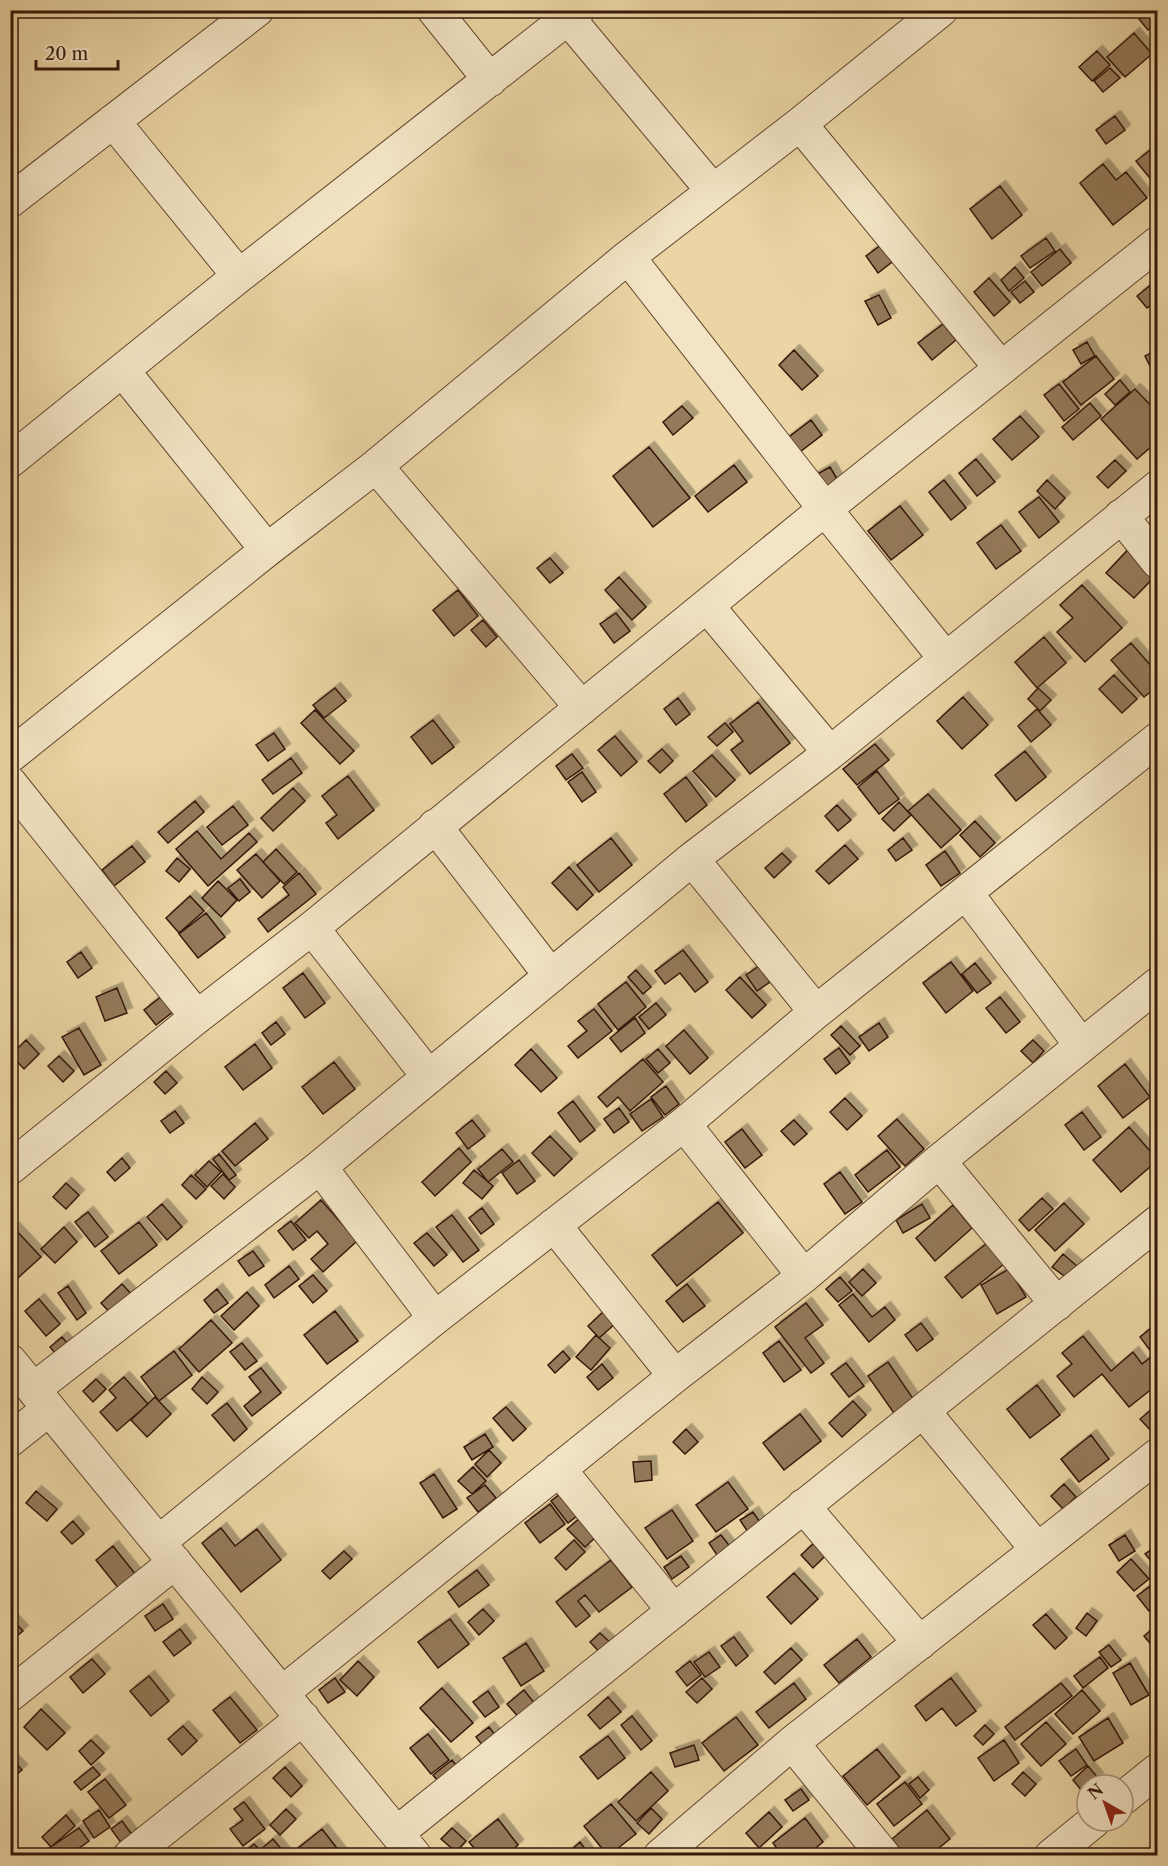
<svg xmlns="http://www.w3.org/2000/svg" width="1168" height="1866" viewBox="0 0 1168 1866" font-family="'Libre Caslon Text',serif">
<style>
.building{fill:#947a5a;stroke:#36180a;stroke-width:1.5;filter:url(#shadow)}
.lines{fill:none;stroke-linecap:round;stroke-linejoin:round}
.minor-casing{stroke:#634730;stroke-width:35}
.minor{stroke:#f2e4c4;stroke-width:33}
</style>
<defs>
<filter id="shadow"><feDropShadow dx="5.5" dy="-5.5" stdDeviation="0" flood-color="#0004"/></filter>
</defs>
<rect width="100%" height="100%" fill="#ebd5a4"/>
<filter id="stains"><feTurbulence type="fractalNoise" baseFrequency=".00333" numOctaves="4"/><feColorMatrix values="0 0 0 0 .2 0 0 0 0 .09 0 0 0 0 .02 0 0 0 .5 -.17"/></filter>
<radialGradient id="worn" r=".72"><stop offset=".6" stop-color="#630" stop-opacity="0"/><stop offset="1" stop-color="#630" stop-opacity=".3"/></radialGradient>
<!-- building -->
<path class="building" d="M1150,10H1158V23L1148,30L1139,19Z
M1134,33L1152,54L1125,77L1107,57Z
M1097,51L1110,65L1092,81L1079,67Z
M1110,68L1120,78L1103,92L1094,81Z
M1115,116L1125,130L1106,144L1096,130Z
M1158,144V188L1136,161Z
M1103,164L1116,180L1126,172L1147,198L1113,225L1080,183Z
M1000,186L1022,215L992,239L970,209Z
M1046,238L1055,251L1030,268L1021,256Z
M881,245L892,262L878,273L866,256Z
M1060,249L1071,263L1042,286L1031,272Z
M1015,267L1024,278L1009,291L1001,280Z
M989,278L1010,302L994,316L974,292Z
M1158,279V300L1147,308L1137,296Z
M1025,281L1034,292L1020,303L1011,292Z
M879,295L891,318L878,325L865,301Z
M943,324L956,340L932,360L918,343Z
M1087,342L1095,356L1081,364L1073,350Z
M1158,349V367L1152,370L1145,356Z
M794,350L818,376L802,390L779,365Z
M1096,356L1114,379L1081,405L1063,382Z
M1120,380L1130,392L1115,405L1105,394Z
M1059,384L1079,409L1064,421L1044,395Z
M1135,389L1158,413V441L1137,459L1101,419Z
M1090,403L1101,416L1073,440L1062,427Z
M682,406L693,418L673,435L663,422Z
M1020,416L1039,437L1012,460L993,439Z
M811,420L822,435L792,458L781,443Z
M649,447L690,498L653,527L613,476Z
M976,459L995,482L977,496L959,473Z
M1115,460L1126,471L1108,488L1097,477Z
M734,465L747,482L708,512L695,496Z
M830,467L840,484L821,495L812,477Z
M944,480L966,508L951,520L929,492Z
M1047,480L1065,498L1055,509L1037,491Z
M1039,497L1059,522L1039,538L1019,512Z
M900,506L923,535L891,560L868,531Z
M1001,525L1021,551L996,569L977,543Z
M1137,540L1158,573L1134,598L1106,573Z
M550,558L563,573L550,583L537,568Z
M619,577L646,607L632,620L605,590Z
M1082,585L1122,628L1085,662L1057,632L1073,618L1060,605Z
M458,590L478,616L454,636L433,610Z
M616,613L630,631L614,643L600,624Z
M483,620L497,637L486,647L471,630Z
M1044,637L1066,663L1037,688L1015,662Z
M1131,643L1158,674V686L1144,697L1111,660Z
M1114,675L1137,699L1122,713L1099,689Z
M335,688L346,701L324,718L313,705Z
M1038,688L1051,700L1040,711L1028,699Z
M963,697L988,725L962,749L937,721Z
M678,698L690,714L676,725L664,709Z
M758,702L790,743L750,774L731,750L743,741L730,724Z
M1037,709L1051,725L1031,742L1018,726Z
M315,710L354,751L340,764L301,723Z
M433,720L454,747L432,764L411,737Z
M725,723L733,732L717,746L708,737Z
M274,733L285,749L268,761L256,745Z
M615,736L637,762L621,776L598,750Z
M875,744L889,760L857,785L843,769Z
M662,749L673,761L660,773L648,761Z
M1025,751L1046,777L1016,801L995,775Z
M572,754L583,768L566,780L556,766Z
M712,755L735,780L716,797L693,771Z
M291,758L302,773L273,794L262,780Z
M877,771L899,799L879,814L858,787Z
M582,772L596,792L582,802L568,782Z
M348,776L374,810L338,839L326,823L337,815L322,796Z
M686,777L707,805L686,822L664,794Z
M293,788L305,801L273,831L261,818Z
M928,794L961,830L941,848L908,811Z
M195,801L204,812L168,843L158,832Z
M899,802L911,815L894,831L882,819Z
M837,805L851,820L838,831L825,816Z
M233,806L248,825L222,845L207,827Z
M975,821L995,843L980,857L960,835Z
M197,831L221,859L249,833L257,842L208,886L176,849Z
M611,838L632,865L599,892L577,865Z
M903,838L912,850L896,861L888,850Z
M845,845L858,859L829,884L816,871Z
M132,846L145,862L114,886L102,870Z
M276,849L297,872L284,884L263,862Z
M945,851L960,873L941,886L926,865Z
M782,853L791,862L774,878L765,868Z
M256,854L280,881L262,898L237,870Z
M177,858L190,869L179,882L166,871Z
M569,867L593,895L577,910L552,883Z
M299,873L316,894L268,932L258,919L289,895L283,887Z
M240,879L250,892L239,901L228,888Z
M218,881L237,900L221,917L202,898Z
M190,896L204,911L179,933L166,918Z
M206,913L225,937L198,958L179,934Z
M683,950L708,982L695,992L680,973L665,984L655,971Z
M81,952L92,968L78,978L67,962Z
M951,962L973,991L946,1013L923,983Z
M975,963L991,983L977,993L962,974Z
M759,966L770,982L757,991L746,975Z
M636,970L651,987L643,994L628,977Z
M303,973L325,1003L305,1018L283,988Z
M740,977L766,1005L752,1018L726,990Z
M626,982L646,1007L618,1030L598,1004Z
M117,988L127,1013L105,1021L96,997Z
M162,996L174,1011L156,1025L144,1010Z
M1000,997L1020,1022L1006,1033L986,1008Z
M656,1003L666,1015L649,1029L639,1017Z
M594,1009L612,1031L578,1058L568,1046L587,1031L578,1021Z
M635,1018L645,1033L621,1052L610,1038Z
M276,1022L285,1034L271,1045L262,1033Z
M879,1023L888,1037L869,1051L859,1037Z
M841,1026L860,1046L850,1055L831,1035Z
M79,1028L101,1065L84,1075L62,1037Z
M684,1030L708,1058L690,1074L666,1046Z
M26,1040L39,1054L24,1069L11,1055Z
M1033,1040L1044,1051L1033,1063L1021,1051Z
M255,1044L272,1068L243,1090L225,1067Z
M839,1048L850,1063L836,1074L824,1059Z
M531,1049L557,1078L541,1092L515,1065Z
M658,1049L670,1063L658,1073L646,1059Z
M59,1056L74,1071L63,1082L48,1066Z
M643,1059L663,1082L630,1111L618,1097L607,1107L598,1097Z
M334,1062L355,1089L323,1114L302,1087Z
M1125,1064L1150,1097L1123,1118L1098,1086Z
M166,1071L177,1083L165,1094L154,1082Z
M666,1086L679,1104L665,1115L651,1097Z
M845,1098L862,1116L847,1130L830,1112Z
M651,1099L663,1117L642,1131L630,1114Z
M573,1101L595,1130L580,1142L558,1113Z
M619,1108L629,1122L614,1133L604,1119Z
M175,1111L184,1123L170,1133L161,1121Z
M1082,1112L1101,1137L1084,1150L1065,1125Z
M897,1119L924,1149L905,1166L878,1136Z
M472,1120L485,1136L468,1149L456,1133Z
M794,1120L807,1134L794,1145L781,1131Z
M255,1123L268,1139L235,1166L222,1151Z
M1129,1127L1158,1160L1121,1192L1093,1160Z
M742,1129L762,1155L745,1168L725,1142Z
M550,1136L572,1159L554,1176L532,1153Z
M459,1148L471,1162L435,1196L422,1182Z
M502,1149L513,1162L488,1182L478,1169Z
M887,1150L900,1167L868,1192L855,1175Z
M219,1154L236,1175L229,1180L213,1159Z
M122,1158L130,1168L115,1181L107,1172Z
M519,1160L535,1181L517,1194L502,1173Z
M209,1161L221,1172L207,1187L195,1175Z
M474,1170L493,1186L482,1199L463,1183Z
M840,1172L862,1202L845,1214L824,1184Z
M223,1174L235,1187L224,1199L211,1186Z
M191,1175L206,1189L196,1199L182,1185Z
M66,1183L79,1195L66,1209L53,1197Z
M1042,1198L1053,1209L1029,1231L1019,1220Z
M321,1200L357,1241L323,1272L311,1259L328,1244L317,1231L309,1238L295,1223Z
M718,1202L743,1233L677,1286L652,1255Z
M1064,1203L1084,1224L1055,1251L1035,1230Z
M162,1204L182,1227L167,1240L147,1217Z
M922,1204L930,1218L903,1233L896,1220Z
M953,1205L972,1228L935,1261L916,1238Z
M482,1208L494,1224L481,1234L469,1218Z
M88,1212L108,1237L95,1247L75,1222Z
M452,1215L479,1250L463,1262L436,1227Z
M291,1221L306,1240L293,1250L278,1231Z
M139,1222L157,1245L119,1274L101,1251Z
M64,1227L77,1242L55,1263L41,1249Z
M14,1228L41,1257L10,1285V1231Z
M427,1233L447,1255L434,1266L414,1243Z
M987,1243L1004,1264L962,1298L945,1277Z
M253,1251L264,1266L249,1276L238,1261Z
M1063,1254L1077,1266L1067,1278L1052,1267Z
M289,1266L299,1279L274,1298L265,1285Z
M863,1269L876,1283L862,1296L849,1282Z
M1009,1269L1026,1297L997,1314L981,1285Z
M313,1275L327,1291L313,1303L299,1286Z
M840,1277L852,1291L838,1302L826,1289Z
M122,1284L134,1297L113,1316L101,1303Z
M687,1284L705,1306L683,1322L666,1301Z
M68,1286L86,1313L77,1320L58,1293Z
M217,1289L228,1303L214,1313L204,1300Z
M247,1292L259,1306L234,1330L221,1316Z
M853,1294L872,1317L885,1307L895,1320L869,1342L839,1305Z
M39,1299L60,1324L46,1336L25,1311Z
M806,1303L823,1325L805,1338L824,1363L811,1373L775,1327Z
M335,1311L358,1341L327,1364L304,1335Z
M604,1311L615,1324L599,1338L588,1326Z
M211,1320L232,1343L199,1372L179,1349Z
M921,1323L933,1339L917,1351L905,1335Z
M1155,1325L1158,1328V1348L1152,1353L1140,1337Z
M596,1335L610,1348L591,1370L576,1357Z
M1083,1336L1111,1371L1133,1352L1142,1364L1156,1353L1158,1384L1129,1407L1102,1374L1074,1397L1057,1376L1072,1364L1062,1353Z
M62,1337L73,1350L61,1360L50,1347Z
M779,1341L801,1370L784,1382L763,1353Z
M242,1343L257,1361L245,1370L230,1352Z
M174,1351L192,1375L159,1401L141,1377Z
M563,1351L570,1359L555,1373L548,1365Z
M888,1362L916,1403L896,1416L868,1376Z
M846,1363L864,1386L849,1397L831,1374Z
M602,1364L613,1378L598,1390L587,1377Z
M261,1368L281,1393L252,1416L244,1406L261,1392L249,1377Z
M124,1377L148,1404L117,1431L100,1412L116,1398L109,1390Z
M202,1377L218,1392L207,1404L192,1389Z
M96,1379L106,1389L93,1402L83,1391Z
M1037,1385L1060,1415L1030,1438L1007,1409Z
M155,1397L171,1414L147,1437L131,1420Z
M853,1401L866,1415L842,1437L829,1423Z
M227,1403L247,1429L234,1441L212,1415Z
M1158,1404V1438L1140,1419Z
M506,1407L526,1429L513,1441L493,1418Z
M800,1414L821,1441L784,1470L763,1443Z
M686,1429L698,1442L685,1454L673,1442Z
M485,1434L493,1447L472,1460L464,1447Z
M1091,1435L1109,1459L1079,1482L1061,1459Z
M489,1450L501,1463L487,1477L475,1464Z
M651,1461L652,1480L635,1482L633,1462Z
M473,1467L486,1481L472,1494L458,1481Z
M434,1474L457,1509L443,1518L420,1483Z
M728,1482L748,1509L716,1532L696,1505Z
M1064,1484L1076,1497L1063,1509L1051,1496Z
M485,1485L496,1498L478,1512L467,1498Z
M565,1490L582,1512L568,1523L551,1501Z
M36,1491L57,1509L47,1521L26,1503Z
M550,1504L565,1524L540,1543L525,1523Z
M672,1510L693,1541L667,1559L645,1528Z
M753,1512L770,1537L757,1546L740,1520Z
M580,1518L597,1536L585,1547L567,1529Z
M73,1521L84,1534L72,1544L61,1532Z
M221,1528L235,1546L257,1529L281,1560L241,1592L202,1543Z
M721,1535L732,1549L719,1558L709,1543Z
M1125,1535L1135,1551L1119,1561L1109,1545Z
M574,1540L585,1552L566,1570L555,1558Z
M815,1542L827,1554L813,1568L801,1555Z
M1158,1545V1569L1145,1554Z
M113,1546L136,1575L119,1589L96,1560Z
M344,1551L352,1559L330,1579L322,1571Z
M681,1556L689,1567L672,1579L664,1567Z
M1131,1559L1149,1579L1134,1591L1117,1572Z
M611,1560L632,1587L599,1612L585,1595L578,1601L590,1616L576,1627L556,1602Z
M477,1570L489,1585L459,1607L448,1592Z
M794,1573L818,1599L791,1624L767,1597Z
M1149,1587L1158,1598V1605L1149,1611L1137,1596Z
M163,1604L173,1619L155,1631L145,1616Z
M483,1609L494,1621L479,1635L468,1622Z
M1087,1613L1097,1621L1086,1636L1076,1628Z
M1046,1614L1067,1638L1055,1649L1033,1625Z
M10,1617L23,1631L10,1642Z
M450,1619L469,1644L438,1668L418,1642Z
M1158,1624V1645L1154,1648L1144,1636Z
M180,1629L191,1643L174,1656L163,1642Z
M600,1633L616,1648L605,1658L590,1642Z
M734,1637L748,1656L736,1666L721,1646Z
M857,1639L871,1657L839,1683L824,1665Z
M526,1643L544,1671L521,1686L503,1658Z
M1109,1645L1121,1660L1111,1667L1099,1652Z
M791,1648L802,1660L775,1684L764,1672Z
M709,1652L720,1667L705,1677L694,1662Z
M1100,1657L1108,1668L1083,1688L1074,1676Z
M92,1659L105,1674L83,1693L70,1677Z
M358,1661L374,1677L357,1696L340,1680Z
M690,1661L701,1675L687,1686L676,1672Z
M1130,1663L1149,1695L1131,1705L1113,1673Z
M149,1676L169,1701L151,1716L130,1691Z
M335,1678L345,1692L328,1703L319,1690Z
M702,1678L712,1689L697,1703L686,1692Z
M951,1678L976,1711L956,1726L942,1708L926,1721L915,1706Z
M794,1683L806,1699L769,1728L756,1712Z
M1061,1683L1072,1696L1015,1740L1005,1727Z
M442,1688L473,1723L451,1742L420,1708Z
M524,1690L538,1708L522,1721L507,1704Z
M1082,1690L1100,1711L1073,1734L1055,1714Z
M488,1691L499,1707L485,1717L473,1702Z
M230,1697L257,1730L240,1743L213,1710Z
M608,1697L621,1712L600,1729L588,1715Z
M41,1709L65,1733L47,1750L24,1727Z
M632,1716L652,1741L641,1750L621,1725Z
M736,1717L758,1745L724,1771L702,1743Z
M1108,1718L1123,1743L1094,1761L1079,1737Z
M1046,1722L1066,1744L1041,1766L1021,1744Z
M985,1725L994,1734L983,1745L974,1736Z
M183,1726L197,1741L182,1755L168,1739Z
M489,1727L499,1740L486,1750L476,1737Z
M428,1734L449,1760L431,1774L410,1748Z
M608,1736L625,1758L598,1779L580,1757Z
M91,1740L104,1753L91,1765L79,1751Z
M1004,1740L1019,1763L994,1781L978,1758Z
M694,1745L699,1760L675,1767L670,1753Z
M877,1749L900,1777L867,1805L843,1776Z
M1076,1749L1087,1765L1071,1776L1059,1761Z
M10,1757L22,1770L10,1780Z
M452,1760L460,1770L441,1785L433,1775Z
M1088,1766L1098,1778L1087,1785L1082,1791L1073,1780Z
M93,1767L100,1775L81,1790L74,1782Z
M285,1767L302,1786L291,1797L273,1778Z
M651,1772L668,1791L636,1821L618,1802Z
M1023,1772L1036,1784L1025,1796L1012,1784Z
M918,1777L929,1790L920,1798L909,1784Z
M105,1779L126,1805L109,1818L88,1792Z
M905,1782L922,1804L894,1826L877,1804Z
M801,1789L809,1800L793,1811L785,1800Z
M244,1802L265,1829L243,1846L230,1829L243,1820L234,1809Z
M611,1804L636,1834L608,1856L584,1826Z
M651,1808L662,1819L649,1834L637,1823Z
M286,1809L296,1819L280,1835L270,1825Z
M99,1810L110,1827L94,1838L83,1821Z
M927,1810L950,1839L929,1856H905L892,1839Z
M769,1812L782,1827L759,1848L746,1833Z
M66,1815L75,1826L51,1847L42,1837Z
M805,1818L823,1842L806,1856H782L773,1843Z
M498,1819L518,1845L506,1856H481L469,1842Z
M122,1821L133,1836L122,1844L111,1829Z
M79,1828L89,1841L68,1856H48L45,1851Z
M452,1828L466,1841L456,1852L441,1839Z
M322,1829L343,1856H294L292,1853Z
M273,1839L287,1856H245L243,1853L254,1844L260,1850Z
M580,1842L590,1856H564Z"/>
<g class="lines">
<!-- minor casing -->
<g class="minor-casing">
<path id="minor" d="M434,10L490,80
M568,18L713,191
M113,121L239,276
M800,124L1001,368
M10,201L257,10
M628,257L825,509L945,658
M123,371L267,550
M10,461L239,276L578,10
M376,466L582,708
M1121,516L1158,562
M708,607L830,753
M10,756L267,550L376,466L628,257L800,124L941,10
M10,783L197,1017
M435,826L551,976
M692,859L816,1012
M966,893L1081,1045
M312,928L429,1077
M684,1124L804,1276
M939,1161L1057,1304
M320,1167L435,1318
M10,1168L197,1017L312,928L825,509L1158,243
M554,1225L675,1376
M10,1361L415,1856
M34,1389L320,1167L692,859L830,753L1158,487
M923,1411L1037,1549
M10,1440L49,1409
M559,1469L674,1611
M803,1506L920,1643
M159,1542L435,1318L684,1124L816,1012L1158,739
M282,1693L675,1376L804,1276L939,1161L1158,984
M10,1695L175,1562
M792,1743L884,1856
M1123,1798L1158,1770
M397,1833L1158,1222
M130,1856L303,1718
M660,1856L792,1743L1158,1455
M1051,1856L1094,1821"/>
</g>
<!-- minor -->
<use href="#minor" class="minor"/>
</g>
<!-- margin -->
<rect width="1168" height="1866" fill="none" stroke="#ebd5a4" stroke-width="36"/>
<rect x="12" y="12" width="1144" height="1842" fill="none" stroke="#36180a" stroke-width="3"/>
<rect x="18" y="18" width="1132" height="1830" fill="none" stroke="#36180a" stroke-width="1.5"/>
<!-- north arrow -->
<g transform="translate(1105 1803) rotate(320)"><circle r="28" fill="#f2e4c4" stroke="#a7927a" stroke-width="1.5"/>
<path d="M0-4.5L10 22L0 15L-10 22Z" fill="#8f2418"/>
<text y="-9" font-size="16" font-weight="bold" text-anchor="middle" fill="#36180a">N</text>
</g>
<!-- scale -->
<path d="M36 60v9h82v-9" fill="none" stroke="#36180a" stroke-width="3"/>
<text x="45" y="60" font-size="18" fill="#36180a" stroke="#f2e4c4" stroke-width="4.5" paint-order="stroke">20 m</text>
<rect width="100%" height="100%" filter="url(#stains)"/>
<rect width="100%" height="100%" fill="url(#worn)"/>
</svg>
